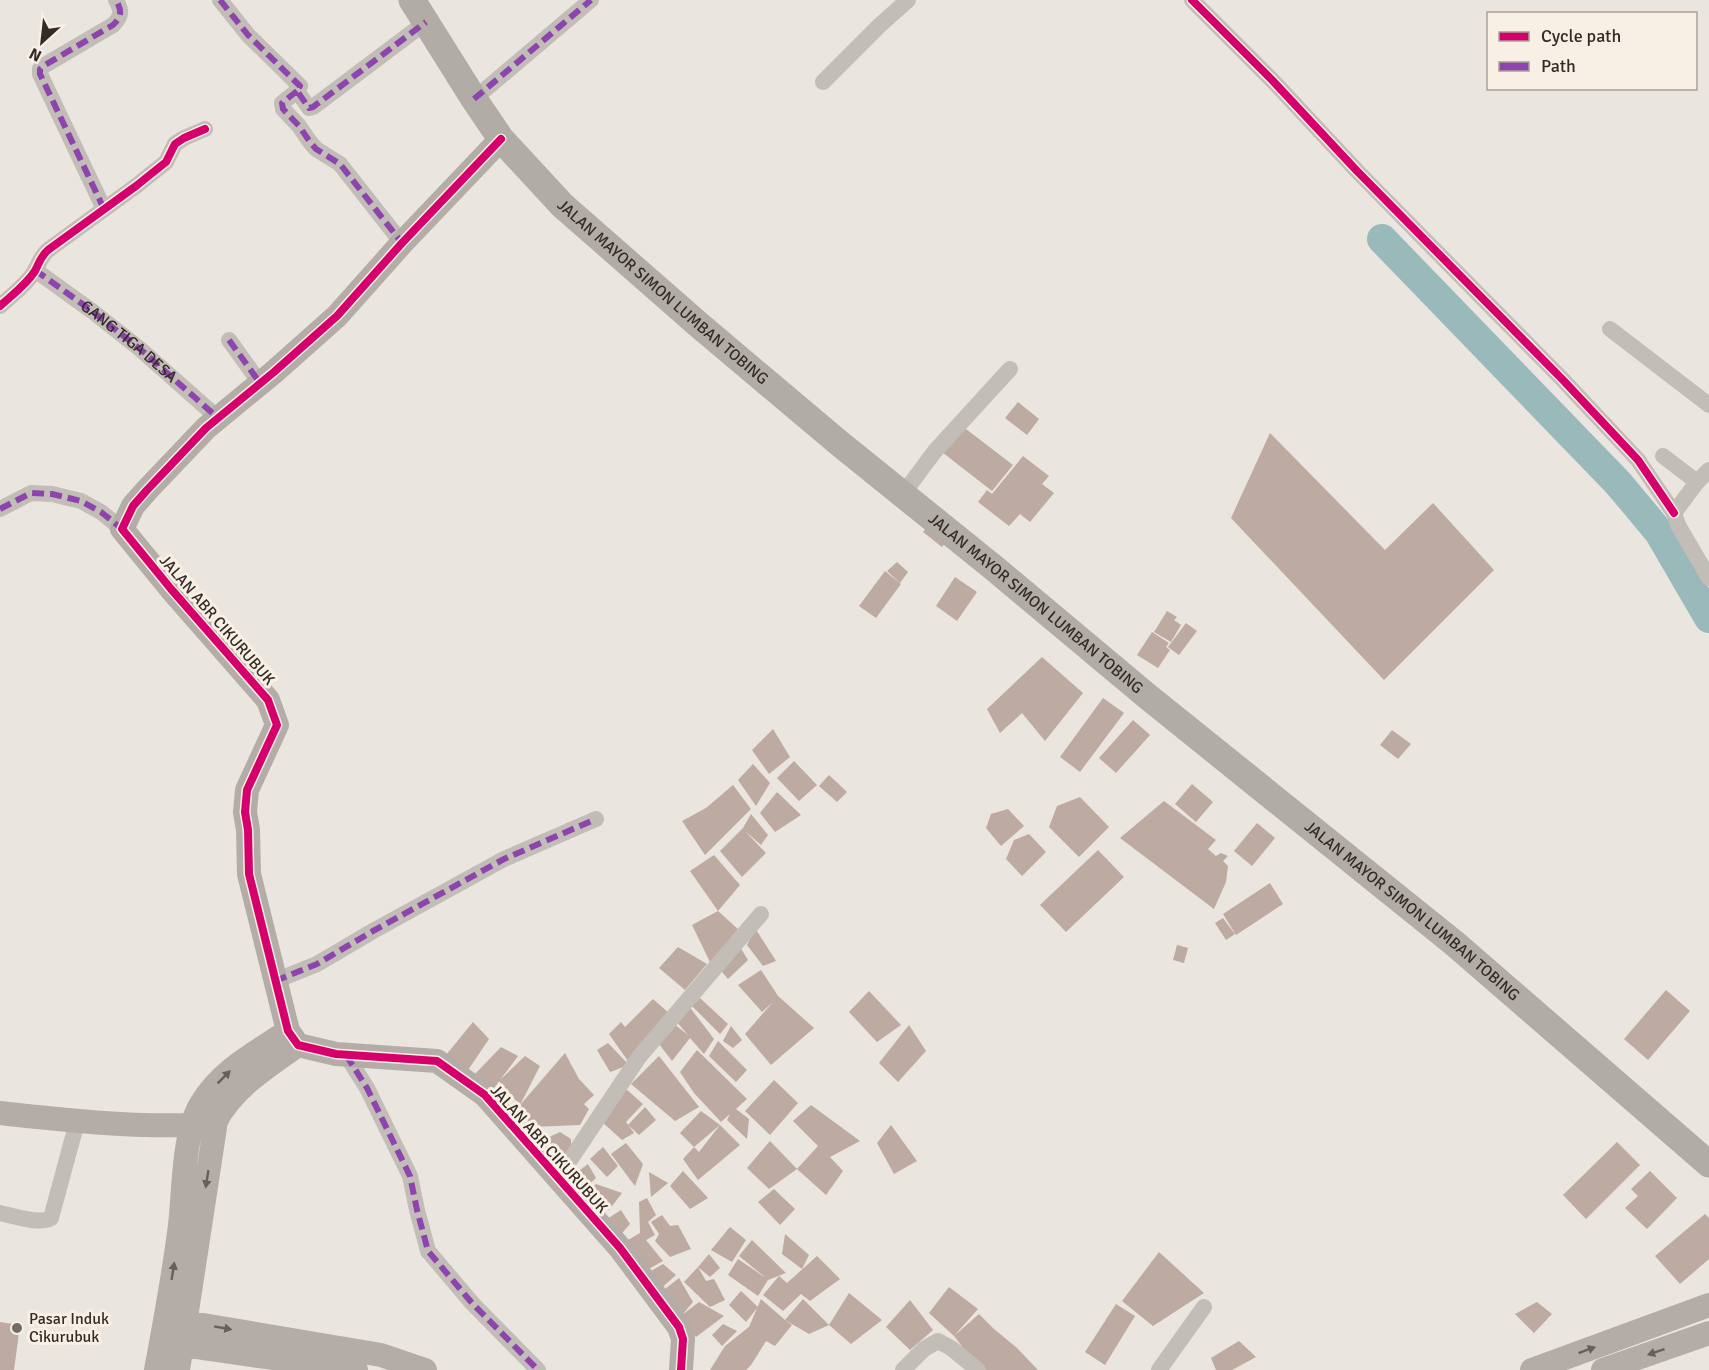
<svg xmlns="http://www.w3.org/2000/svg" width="1709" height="1370" viewBox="0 0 1709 1370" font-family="Signika,sans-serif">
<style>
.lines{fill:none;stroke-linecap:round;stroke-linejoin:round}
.river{stroke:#9ab9ba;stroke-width:30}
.building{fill:#bdaaa0}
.street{stroke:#c3bdb7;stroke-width:16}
.secondary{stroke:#b4ada7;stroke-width:24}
.primary{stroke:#b2aca6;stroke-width:27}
.quiet{stroke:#8e44ad;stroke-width:6;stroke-dasharray:12 6;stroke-linecap:butt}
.cycleway-casing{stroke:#f8f0e4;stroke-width:11}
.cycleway{stroke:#d6006c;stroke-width:8}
.oneway{fill:#675f5a}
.poi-dot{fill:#736c66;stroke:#f8f0e4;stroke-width:2}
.labels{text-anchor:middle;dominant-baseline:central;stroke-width:6;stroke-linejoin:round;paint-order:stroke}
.street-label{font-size:16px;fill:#332b26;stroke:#f8f0e4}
.poi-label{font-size:16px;fill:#332b26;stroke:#f8f0e4;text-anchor:start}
</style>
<rect width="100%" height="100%" fill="#eae5de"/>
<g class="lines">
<!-- river -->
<path class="river" d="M1382,239L1618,483L1659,532L1709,618"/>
</g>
<!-- building -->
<path class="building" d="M1018,402L1039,419L1027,435L1005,418Z
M962,426L1013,465L992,491L942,452Z
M1270,433L1385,550L1433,503L1494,570L1384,680L1231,518Z
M1023,456L1049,476L1042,484L1054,493L1030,522L1020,514L1009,526L978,502L987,490L992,494Z
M931,522L950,537L942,547L923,532Z
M897,562L908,572L900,583L887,571Z
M885,571L901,584L876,618L859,606Z
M955,577L977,592L957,621L936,606Z
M1167,611L1177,617L1174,620L1181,625L1171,642L1154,632Z
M1186,623L1197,631L1179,655L1168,647Z
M1152,632L1169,643L1166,647L1170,650L1158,668L1137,655Z
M1042,657L1083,693L1045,741L1022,713L1000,733L987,709Z
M1103,698L1124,713L1080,772L1060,757Z
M1133,720L1150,735L1116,773L1099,758Z
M773,729L790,757L769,774L752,750Z
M1392,730L1411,744L1398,759L1380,745Z
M794,761L817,785L799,801L777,778Z
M753,764L770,783L756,806L738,780Z
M829,775L847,792L837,802L819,786Z
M1192,784L1213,802L1196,822L1175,804Z
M733,785L751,809L705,855L682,821L706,808Z
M777,792L801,815L775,832L760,813Z
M1080,797L1109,827L1079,857L1049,827L1057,806Z
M1164,801L1216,840L1208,849L1216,856L1221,853L1228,856L1223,861L1228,866L1226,882L1214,909L1120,838Z
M1008,809L1024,826L1001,846L986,828L991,814Z
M751,814L768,835L761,845L745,831L766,853L742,877L720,851L743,828Z
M1257,823L1275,838L1252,866L1234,851Z
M1029,834L1046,852L1022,876L1006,859L1014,840Z
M1098,850L1124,877L1066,932L1040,905Z
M714,855L740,885L718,911L690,871Z
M1270,883L1283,904L1236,935L1223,914Z
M718,911L740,931L711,964L692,925Z
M1223,918L1235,934L1226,940L1215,923Z
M755,928L776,961L763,966L747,945Z
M737,942L748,960L728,979L717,966Z
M1177,945L1188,948L1184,963L1173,960Z
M678,947L707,964L685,990L659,968Z
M761,970L778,996L814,1028L771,1065L745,1034L773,1002L762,1012L738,985Z
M1666,990L1690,1011L1648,1060L1624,1039Z
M869,991L901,1025L877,1042L849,1012Z
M700,998L728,1024L720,1034L692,1006Z
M653,999L670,1014L628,1061L609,1034L621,1022L625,1027Z
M688,1005L714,1039L704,1054L690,1038L672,1061L659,1044L674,1024L688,1035L676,1021Z
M473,1022L489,1039L466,1073L446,1055Z
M909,1025L926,1051L898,1082L879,1063Z
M731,1026L742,1040L733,1048L723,1041Z
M718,1041L747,1070L736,1082L709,1056Z
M608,1043L629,1065L610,1072L597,1050Z
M501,1047L518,1056L492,1091L474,1075Z
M697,1050L747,1099L736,1109L749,1119L747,1139L727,1120L730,1114L721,1122L694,1093L680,1072Z
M565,1053L579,1079L594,1095L584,1104L589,1109L580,1125L531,1127L520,1105Z
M525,1056L540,1066L520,1105L499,1081Z
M659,1056L699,1107L675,1121L631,1084Z
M774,1080L798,1103L770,1135L745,1111Z
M626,1089L643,1104L626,1122L634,1133L622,1140L601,1121Z
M811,1105L860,1141L830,1157L843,1171L826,1195L797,1169L818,1146L793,1121Z
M645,1107L656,1120L639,1135L628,1125Z
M701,1111L720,1125L694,1147L680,1133Z
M720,1125L740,1145L698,1180L683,1159L694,1147L699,1152Z
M891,1125L917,1161L894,1174L877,1143Z
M560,1132L571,1139V1158L556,1166L536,1143Z
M770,1141L797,1169L769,1189L747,1168Z
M1617,1142L1640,1165L1586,1219L1563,1195Z
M626,1143L643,1164L635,1186L611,1154Z
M603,1147L618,1166L607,1177L590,1159Z
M588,1164L596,1178L580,1193L568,1179Z
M683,1171L708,1198L690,1209L670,1186Z
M1650,1171L1677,1198L1647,1229L1625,1208L1638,1196L1631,1189Z
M649,1172L668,1183L651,1197Z
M596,1184L622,1193L609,1210L584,1201L585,1194Z
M774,1189L795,1209L780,1225L758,1202Z
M647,1198L656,1215L648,1222L655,1235L646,1240L663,1261L645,1271L623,1243L640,1233L639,1202Z
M621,1210L630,1224L616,1240L604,1221Z
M1705,1214L1709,1218V1259L1680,1284L1655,1256Z
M662,1215L670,1226L678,1225L691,1249L670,1257L655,1241L659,1234L651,1222Z
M730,1227L746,1240L732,1262L711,1250Z
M785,1234L809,1255L802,1269L782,1254Z
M752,1240L786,1273L768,1280L758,1296L728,1275L738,1259L766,1278L739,1256Z
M1159,1252L1204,1293L1153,1326L1122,1301Z
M709,1254L720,1268L710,1277L698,1267Z
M817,1256L840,1279L810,1301L801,1294L783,1311L763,1295L779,1276L787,1283Z
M663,1264L676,1275L657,1292L644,1275Z
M698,1267L706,1281L714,1279L725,1300L710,1307L684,1282Z
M679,1278L693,1302L682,1315L660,1293Z
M949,1287L978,1309L954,1336L929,1313Z
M741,1291L758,1307L746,1322L729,1305Z
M849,1293L882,1320L851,1344L829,1325Z
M761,1299L785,1320L803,1299L829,1325L809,1334L785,1320L792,1325L775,1346L766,1341L751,1365L746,1370H710L725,1346L749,1327Z
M910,1300L933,1330L910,1350L886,1327Z
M699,1302L724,1316L696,1337L678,1318Z
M1537,1302L1552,1314L1534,1333L1515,1314Z
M1116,1304L1135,1316L1105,1365L1085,1352Z
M979,1314L994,1329L1017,1348L1038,1370H986L968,1354L954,1336Z
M0,1322L20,1325L14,1370H0Z
M723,1324L737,1331L722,1346L712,1335Z
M1239,1341L1256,1357L1232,1370H1216L1211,1358Z"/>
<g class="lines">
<!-- street -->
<g class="street">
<path d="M220,0L248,35L300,86L297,91L309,108L313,107L426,22"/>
<path d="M1192,0L1272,80L1357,171L1563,380L1638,460L1674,513"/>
<path d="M823,82L880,25L908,0"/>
<path d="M297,91L282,103L283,109L299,126L310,142L316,149L340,164L402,243"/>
<path d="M474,99L591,0"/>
<path d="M104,209L40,74V69L45,65L113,25C122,16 122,11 116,0"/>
<path id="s1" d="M35,270L92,311L140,349L218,418"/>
<path d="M0,306C12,295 26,285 35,271C39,263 41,256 48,250L136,186L166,162L175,144L184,138L205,129"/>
<path d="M1610,329L1709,405"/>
<path d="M229,340L260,383"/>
<path d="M1663,456L1697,482"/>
<path d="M1709,470L1697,482L1674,513L1678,525L1709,578"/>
<path d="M903,494L935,451L1010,369"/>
<path d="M0,509L31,493L52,494L81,501L101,512L122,529"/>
<path d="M275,981L317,964L373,931L504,859L596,819"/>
<path d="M346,1055L367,1088L410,1176L417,1210L428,1251L472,1303L538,1370"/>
<path d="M558,1178L639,1057L761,914"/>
<path d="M0,1213C14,1216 40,1225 51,1218L77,1122"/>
<path d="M903,1370L924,1349L938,1341L951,1348L978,1370"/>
<path d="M1159,1370L1204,1307"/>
</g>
<!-- secondary -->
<path class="secondary" d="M501,139L402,243L337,316L274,372L206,428L147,490L133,506L122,529L171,589L268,700L277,725L247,790L245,812L248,830L249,874L288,1031L298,1045L336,1054L437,1061L485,1095L620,1248L679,1327L683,1339L681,1370
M0,1113C64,1120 127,1127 192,1125
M171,1321L185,1322L381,1355L425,1370
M169,1343L356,1370
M156,1370C165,1322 174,1274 180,1225C184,1190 183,1133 201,1104C221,1070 257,1052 288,1031
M178,1370L216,1121C233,1088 268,1066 298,1045
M1532,1370L1709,1305
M1603,1370L1709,1333"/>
<!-- primary -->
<path class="primary" id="s2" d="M412,0L474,99L501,139L562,205L699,325L839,443L994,568L1147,696L1454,943L1709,1164"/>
<!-- quiet -->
<path class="quiet" d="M220,0L248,35L300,86L297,91L309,108L313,107L426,22
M297,91L282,103L283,109L299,126L310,142L316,149L340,164L402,243
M474,99L591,0
M104,209L40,74V69L45,65L113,25C122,16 122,11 116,0
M35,270L92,311L140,349L218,418
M229,340L260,383
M0,509L31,493L52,494L81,501L101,512L122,529
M275,981L317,964L373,931L504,859L596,819
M346,1055L367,1088L410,1176L417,1210L428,1251L472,1303L538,1370"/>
<!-- cycleway casing -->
<g class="cycleway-casing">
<path id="cycleway" d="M1192,0L1272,80L1357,171L1563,380L1638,460L1674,513
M501,139L402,243L337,316L274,372L206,428L147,490L133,506L122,529L171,589L268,700L277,725L247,790L245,812L248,830L249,874L288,1031L298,1045L336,1054L437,1061L485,1095L620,1248L679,1327L683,1339L681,1370
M0,306C12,295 26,285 35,271C39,263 41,256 48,250L136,186L166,162L175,144L184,138L205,129"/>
</g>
<!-- cycleway -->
<use href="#cycleway" class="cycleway"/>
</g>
<!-- one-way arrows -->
<defs><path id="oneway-solid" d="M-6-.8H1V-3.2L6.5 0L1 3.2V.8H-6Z" transform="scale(1.5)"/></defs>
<g class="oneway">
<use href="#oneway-solid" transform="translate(224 1077) rotate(-45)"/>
<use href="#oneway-solid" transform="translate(207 1179) rotate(99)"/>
<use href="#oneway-solid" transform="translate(173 1271) rotate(-81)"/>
<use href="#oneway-solid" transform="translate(223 1328) rotate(10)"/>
<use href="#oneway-solid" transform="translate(1587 1350) rotate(-20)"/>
<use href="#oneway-solid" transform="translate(1656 1352) rotate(161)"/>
</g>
<!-- markers -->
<circle class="poi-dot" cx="17" cy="1328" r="6"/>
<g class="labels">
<!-- street labels -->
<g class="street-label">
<text stroke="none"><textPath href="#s2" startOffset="388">JALAN MAYOR SIMON LUMBAN TOBING</textPath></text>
<text stroke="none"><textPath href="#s1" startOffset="118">GANG TIGA DESA</textPath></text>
<text stroke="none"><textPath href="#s2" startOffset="874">JALAN MAYOR SIMON LUMBAN TOBING</textPath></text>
<text transform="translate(217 620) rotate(49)">JALAN ABR CIKURUBUK</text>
<text stroke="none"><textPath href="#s2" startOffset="1360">JALAN MAYOR SIMON LUMBAN TOBING</textPath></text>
<text transform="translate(549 1149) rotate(48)">JALAN ABR CIKURUBUK</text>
</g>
<!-- poi labels -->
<g class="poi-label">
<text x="29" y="1319">Pasar Induk<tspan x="29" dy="18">Cikurubuk</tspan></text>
</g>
</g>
<!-- legend -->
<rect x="1487" y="12" width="210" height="78" fill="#f8f0e4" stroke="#a9a198" stroke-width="1.5"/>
<rect x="1499" y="32" width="30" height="9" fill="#d6006c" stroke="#a9a198" stroke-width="1.5"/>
<text x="1541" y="42" font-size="18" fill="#332b26">Cycle path</text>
<rect x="1499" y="62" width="30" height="9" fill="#8e44ad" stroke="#a9a198" stroke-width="1.5"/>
<text x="1541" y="72" font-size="18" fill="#332b26">Path</text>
<!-- north arrow -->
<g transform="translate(42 42) rotate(207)" stroke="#f8f0e4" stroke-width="4.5" paint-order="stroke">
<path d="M0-4.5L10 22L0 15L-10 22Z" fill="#332b26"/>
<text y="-9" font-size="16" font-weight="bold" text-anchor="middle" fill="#332b26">N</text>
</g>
</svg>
